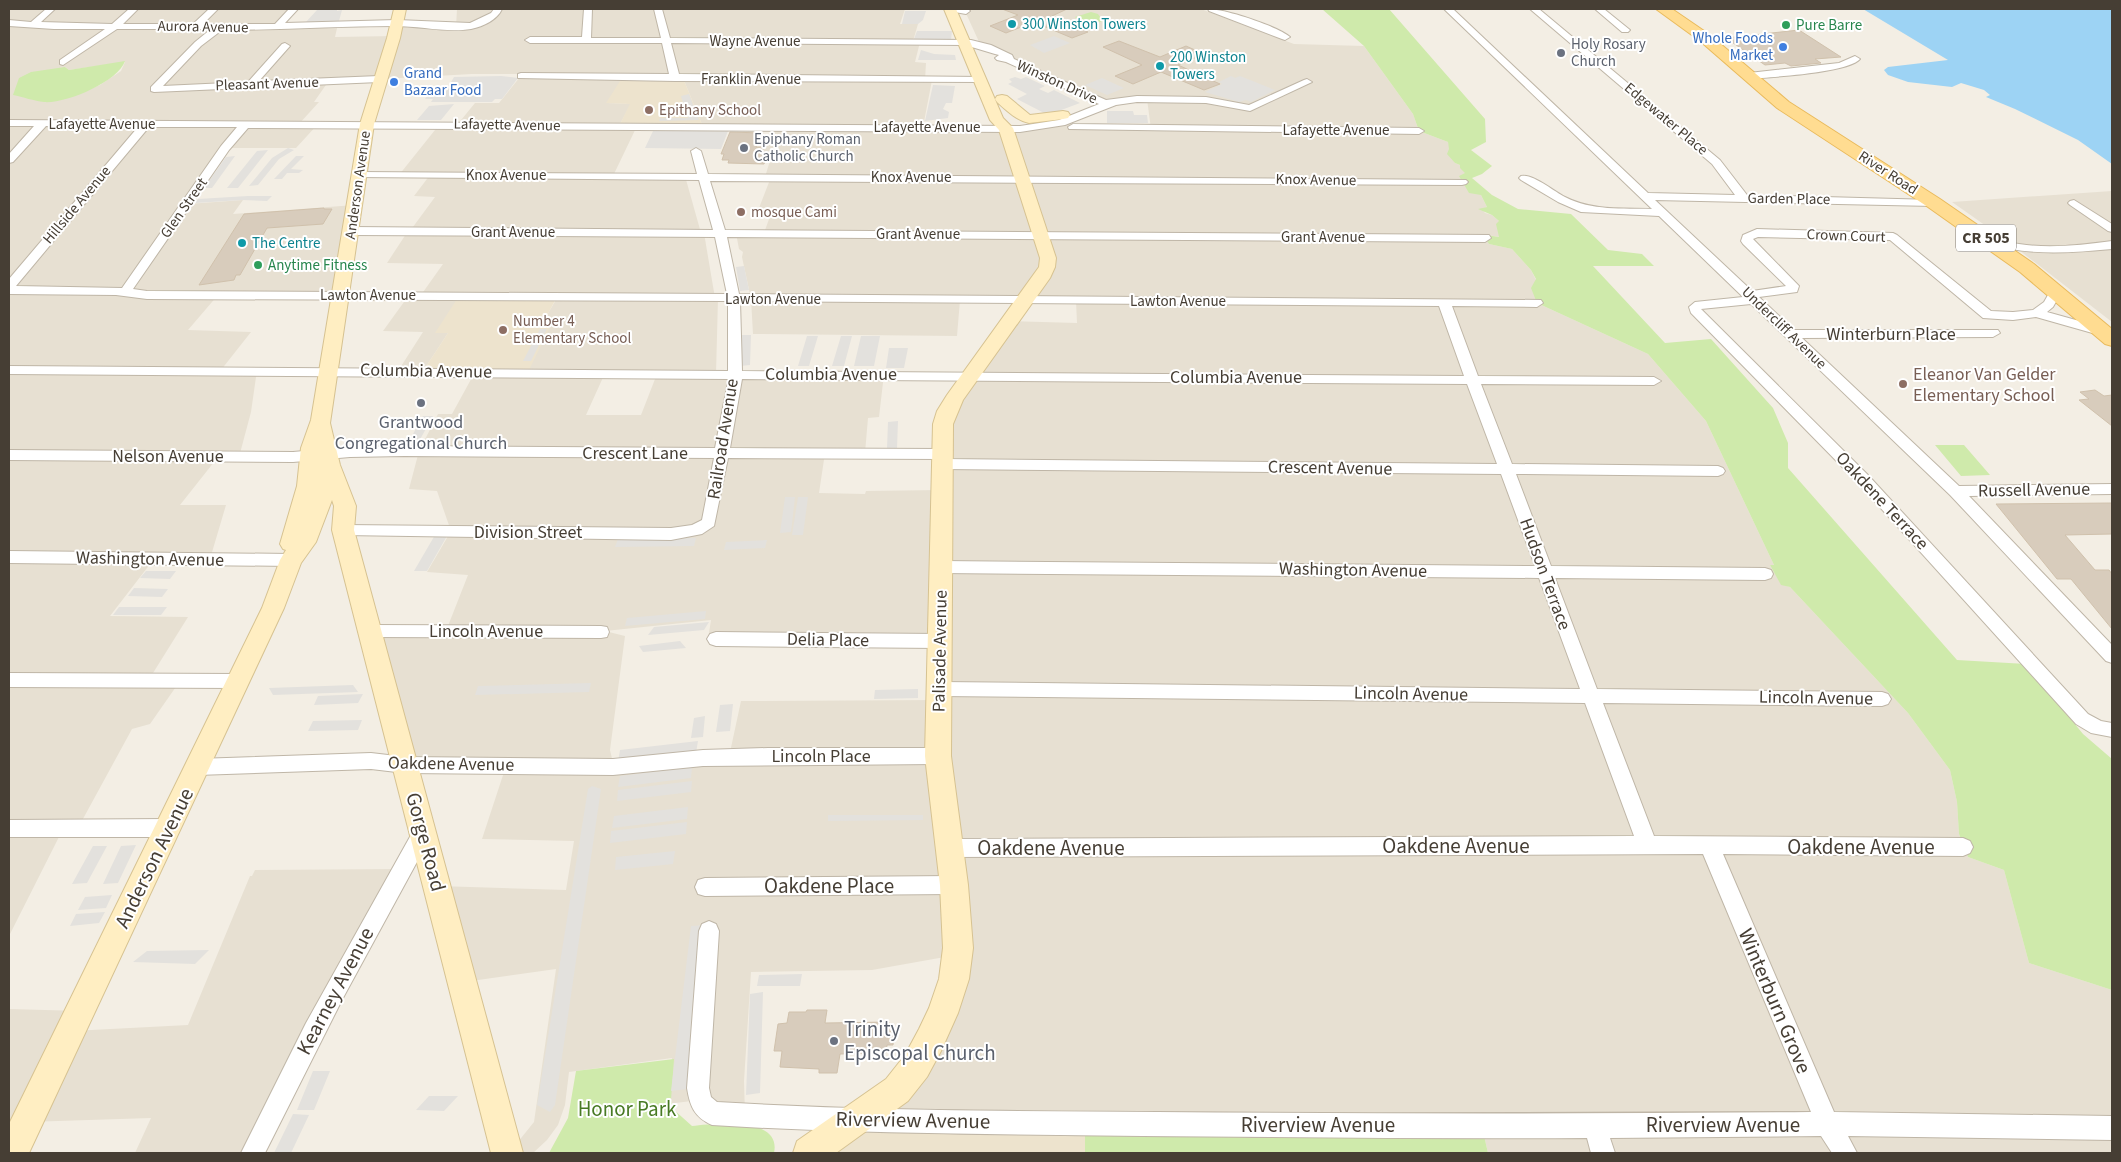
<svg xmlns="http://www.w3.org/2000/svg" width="2121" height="1162" viewBox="0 0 2121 1162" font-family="'Source Sans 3',sans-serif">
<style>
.residential{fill:#e7e0d2;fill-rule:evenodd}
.education{fill:#ede3cd}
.green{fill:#cfeaab}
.parking{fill:#e3e1dd}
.water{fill:#9dd3f4}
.building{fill:#d8ccbc;stroke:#d0c1ac}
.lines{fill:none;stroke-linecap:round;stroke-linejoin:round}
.street-casing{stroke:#bfb6a7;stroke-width:2}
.secondary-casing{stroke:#d6c291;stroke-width:2}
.primary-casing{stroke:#e9ba5c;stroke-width:2}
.street{fill:#fff;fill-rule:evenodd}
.secondary{fill:#ffeec2;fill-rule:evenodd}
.primary{fill:#ffdc91;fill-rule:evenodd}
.culture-dot{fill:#0f9aa8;stroke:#fff;stroke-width:2}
.leisure-dot{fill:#2e9e5b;stroke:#fff;stroke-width:2}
.shop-dot{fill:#3f7fe0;stroke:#fff;stroke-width:2}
.worship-dot{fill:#6b7280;stroke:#fff;stroke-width:2}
.education-dot{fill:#8d6e63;stroke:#fff;stroke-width:2}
.labels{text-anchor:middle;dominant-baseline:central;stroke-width:4;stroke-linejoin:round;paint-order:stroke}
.far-culture-label{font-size:15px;fill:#0d838f;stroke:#fff;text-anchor:start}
.far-leisure-label{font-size:15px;fill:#27864d;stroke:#fff;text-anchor:start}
.far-street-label{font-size:15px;fill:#463e34;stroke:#fff}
.far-shop-label{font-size:15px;fill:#366cbe;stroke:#fff;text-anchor:end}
.far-worship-label{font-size:15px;fill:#5b616d;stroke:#fff;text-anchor:start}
.far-education-label{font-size:15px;fill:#785e54;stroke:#fff;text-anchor:start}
.shield{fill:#fff;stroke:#7e7871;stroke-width:1}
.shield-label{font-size:16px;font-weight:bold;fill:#463e34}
.street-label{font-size:18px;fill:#463e34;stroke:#fff}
.education-label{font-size:18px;fill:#785e54;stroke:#fff;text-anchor:start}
.worship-label{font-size:18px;fill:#5b616d;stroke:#fff}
.near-street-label{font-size:21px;fill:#463e34;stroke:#fff}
.near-worship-label{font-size:21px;fill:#5b616d;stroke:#fff;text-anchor:start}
.near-park-label{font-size:21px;fill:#487a24;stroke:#fff}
</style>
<rect width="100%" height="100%" fill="#f3eee4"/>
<!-- residential -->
<path class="residential" d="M9,9H317L293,10L279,26L338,24L335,37L395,36L397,23L456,27L457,9H905L900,24H918L913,41L920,42L915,62L926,63L925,80H932L923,127L1020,129L1069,120L1073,127L1151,129L1147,99L1105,103L1009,61L980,44L964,9H1201L1294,44L1364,46L1413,114L1419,131L1448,142L1455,163L1460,165L1461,168L1466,173L1462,175L1481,195L1487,207L1482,209L1485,213L1492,215L1499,221L1500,237L1486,235L1489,244L1512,249L1531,270L1536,280L1537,303L1648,354L1706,421L1774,565H1770L1781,584L1790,587L1908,713L1950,770L1957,802L1959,834L1968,857L2004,870L2029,963L2112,990V1153H1488L1482,1127L858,1119L897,1090L956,955L872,970L751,972L744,1081L745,1115L700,1100L667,1104L672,1058L569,1072L565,1105L558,1125L547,1140L533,1153H509L534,1122L556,969L464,982L438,886L566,890L574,841L482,839L506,766L405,765L370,631H446L468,575L427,572L451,531L437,491L409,489L419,451L438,414H452L475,372L550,327H540L557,298L436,333H448L423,371H398L423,332L383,331L409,295H421L443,264L387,263L408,231H410L435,197L414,196L430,175H399L439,125H457L475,103H499L520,77L517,76V74H472L328,82L314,102H319L299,124H318L296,148H225L188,204L243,200L233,214L355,205L342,295H218L188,330L251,332L221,370H257L251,412L239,457H218L180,505H226L210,559H154L110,616L188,617L148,681H180L150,724L132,729L78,828L63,829L9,936ZM125,62L121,71L100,85L75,95L46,102L65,67L69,70ZM683,78L703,127H772L763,151H773L765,177H771L759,208H773L764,233H736L739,249L743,252L742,257L751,299L753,334L957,336L960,300L1076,301L1077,323L1011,321L942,433L941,490L866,491L865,494L819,493L825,453H865L868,418L879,417L884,374H716L718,298H715L704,233H701L685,176H613L637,126H619L631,104L607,103ZM605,373L657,374L641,415H586ZM711,620L708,639L940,642L939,700L741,701L729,757L614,767L610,750L625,636L605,631Z
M2112,191V322L2006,240L1952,202Z
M402,869L292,1072L253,1153H135L151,1118L27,1122L12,1153H9V1009L81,1011L72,1031L188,1025L250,876H252L255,870Z"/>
<!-- education -->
<path class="education" d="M622,78H683L703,127L619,126L630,104L606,103Z
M459,296L557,297L541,326L550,327L528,372L423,371L448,333H435Z
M858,1119L1085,1123V1153H809Z"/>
<!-- green -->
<path class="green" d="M1322,9H1389L1485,119L1486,142L1471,150L1492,166L1482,174L1472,178L1492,195L1518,209L1571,214L1608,250L1642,254L1654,266H1593L1665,343L1711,339L1773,408L1788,443V468L1957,660L2026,664L2083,734L2112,759V990L2029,963L2004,870L1968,857L1959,834L1957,802L1950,770L1908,713L1790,587L1781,585L1770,565H1774L1706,421L1648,354L1537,303L1531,288L1536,279L1531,270L1512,249L1489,244L1485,238L1486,235L1499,237L1496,224L1499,221L1492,215L1478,209L1487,207L1481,195L1469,193L1459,176L1465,173L1460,168V165L1455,163L1447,154L1449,149L1448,142L1419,131L1413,114L1364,46Z
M1091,12L1098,14L1103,21C1094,24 1083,25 1075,17Z
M125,61C118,82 65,104 44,102C34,101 23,97 13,95L19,78L31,72L65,67L69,70Z
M1935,445H1964L1990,475L1961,476Z
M674,1059L671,1100L673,1109L692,1126C715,1123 782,1116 774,1153H549L568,1118L576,1071Z
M1085,1123L1482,1127L1488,1153H1085Z"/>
<!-- parking -->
<path class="parking" d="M337,9V11L342,10L339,21L305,23L317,10Z
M905,11H926L923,20L918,24H902Z
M917,31H952L951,40L914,39Z
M1054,36L1070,43L1044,53L1030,45Z
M921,50L934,54L955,55L956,60H918Z
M501,76L518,78L502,99H495L492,102H431L433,99H425L431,90L447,89L454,77Z
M1231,76L1235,78L1240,76L1275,90L1251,102L1246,100L1239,102L1205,92L1222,84L1219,82Z
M1015,77L1021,79L1026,77L1045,86L1039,89L1048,93L1054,90L1080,103L1048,115L1017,99L1027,94L1008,84L1012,82L1009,79Z
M1102,78L1124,88L1107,95L1085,85Z
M933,85L955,86L952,103H946L943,109L949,112L948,118L925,121Z
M689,94L699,120L659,121L660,118H688L681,96Z
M454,104L441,120H417L429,106Z
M1107,111H1133L1134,115H1147L1148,123H1107Z
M653,131H728L721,149L645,148Z
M288,148L294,150L279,159L258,185L249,186L272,158Z
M268,150L238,188H227L257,151Z
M235,156L212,188H204L226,157Z
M296,156H304L291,169L303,170L299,173H287L282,179H274Z
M248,196H272L267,201L242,200L195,203L198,199Z
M744,266L749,290L740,291L736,267Z
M540,329H547L531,361H523Z
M742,335H751L750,365L740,366Z
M807,336H818L809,366H798Z
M841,336H852L844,366H832Z
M861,336H880L874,366H854Z
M889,348H908L904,368H886Z
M423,416H433L418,443H408Z
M898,421L897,448L887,449L888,422Z
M785,497H795L791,532L780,533Z
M798,497H808L803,535H792Z
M435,535L447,536L427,571H414Z
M696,538L694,546L615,547L618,539Z
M767,540L765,548L724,550L726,542Z
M146,571H176L170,579L140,578Z
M134,588L168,589L162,597L128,596Z
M119,607H167L161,615H113Z
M706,611L705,619L625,626L627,618Z
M709,622L704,630L648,635L654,627Z
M680,641L686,648L643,652L639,646Z
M591,683L589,692L475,695L478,686Z
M353,685L358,692L273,695L269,688Z
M918,689V698L874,699L875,690Z
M363,694L358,703L314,705L318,696Z
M733,704L730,731L716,732L720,705Z
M705,716L703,737L691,738L694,718Z
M362,720L358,730L308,731L313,721Z
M698,741L696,753L618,762L620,750Z
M692,767L691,778L618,787L620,776Z
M692,781L691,792L617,801L618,790Z
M592,786L601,789L555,1105L550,1112L537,1105L588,789Z
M688,807L687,819L612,828L614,816Z
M828,815H923V820L828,821Z
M687,822L686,834L610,843L611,831Z
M136,845L118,883L103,884L121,846Z
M93,846H107L87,883L72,884Z
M675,851L673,864L615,870L616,857Z
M112,895L106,908L78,910L85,897Z
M105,912L99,923L70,926L76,914Z
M706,925L688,1089L671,1091L691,926Z
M209,950L195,964L133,962L147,951Z
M802,974L800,986H757L759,975Z
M763,992L760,1093L746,1095L750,994Z
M313,1071H330L314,1110H297Z
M429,1096H458L444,1111L416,1110Z
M293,1114L309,1115L291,1153H274Z"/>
<!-- water -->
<path class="water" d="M1863,9H2112V164L2078,140L2015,109L1986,97L1990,95L1984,90L1961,83L1952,87L1908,82L1888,75L1884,70L1888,67L1948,60Z"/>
<!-- building -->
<path class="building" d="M1002,9H1067L1052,16L1088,32L1072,38L1034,22L1006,33L990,26L1018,15Z
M1799,30L1841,57L1815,59L1821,63L1791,66L1785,63L1765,65L1726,38Z
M1119,41L1160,57L1186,46L1204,54L1178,65L1220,84L1204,90L1161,72L1133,84L1115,76L1142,65L1103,47Z
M730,132L762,133L756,147H764L762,152H769L764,164L728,163L729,160H722L724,154H721Z
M324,208V209H332L323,224L267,228L240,275H236L234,280L199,285L244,214Z
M2095,390L2104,396L2112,395V426L2079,400L2089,399L2080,392Z
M2112,503V534L2065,535L2095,570H2109L2112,574V629L2071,579H2057L1996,504Z
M807,1010H827L825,1023L889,1022V1031H894L893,1045H887L886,1053L840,1054L837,1073H819V1069L780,1067L782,1051H774L778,1024L787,1023L789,1012H806Z"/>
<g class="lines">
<!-- street casing -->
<g class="street-casing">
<path id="street" d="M46,9H55L41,22L112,24L129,9H138L123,24H193L209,9H218L203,24H275L289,9H298L285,23L397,20L470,23L491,13L494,9H502C497,20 484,26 471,29C447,33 420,26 395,26C337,26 280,30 222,30L201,46L163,86L248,82L282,44L285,43L290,46L259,81L379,76L384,79L379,82L154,92L151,91V87L195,42L211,29H117L63,65L60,64V60L105,29H54L9,26V20L31,22Z
M584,9H592L591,38H661L654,9H662L670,38L971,40L991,45L1012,55L1014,59L1106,100L1137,96L1206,97L1249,105L1304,80L1307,79L1312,82L1250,111L1206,103L1137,102L1116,105L1065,125L1020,132L248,128L229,150L133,289L147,291L727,294L715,237L352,235L346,231L352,227L713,230L699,180L356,177L355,175L356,173L360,172L697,174L691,151L696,148L701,151L708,174L1466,180L1468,182L1466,184L1462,185L710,181L725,230L1489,235L1491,238L1485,242L727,237L739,294L1541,300L1543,303L1537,307L1452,306L1478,376L1654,377L1661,381L1654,385L1481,384L1512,464L1718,466L1723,468L1725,471L1723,474L1718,476L1516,474L1551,566L1765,568L1771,570L1773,574L1771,578L1765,580L1555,578L1597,689L1882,692L1888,694L1891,699L1888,704L1882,706L1603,703L1654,836L1963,838L1970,841L1973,847L1970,853L1963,856L1723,854L1834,1112L2112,1116V1140L1848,1136L1857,1153H1832L1821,1136L1610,1138L1615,1153H1591L1587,1138C1439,1139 1291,1137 1143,1136C999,1134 855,1134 712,1125C694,1117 690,1106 687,1088L699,931L702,924L709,921L716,924L719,931L709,1088L711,1097L717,1102C863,1111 1010,1111 1157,1112C1375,1114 1592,1114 1811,1112L1703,854L949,857L942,854L939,848L942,842L949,839L1634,836L1585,703L940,696L934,694L931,689L934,684L940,682L1580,689L1539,578L941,573L935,571L933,567L935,563L941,561L1535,566L1501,474L943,469L938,467L936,464L938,461L943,459L1497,464L1467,384L742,379L730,448L942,449L947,451L949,454L947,457L942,459L728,458L714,526L702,534L671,540L343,535L337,534L335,530L337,526L343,525L671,528L692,525L702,520L714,458L404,456L350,457L293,462L9,460V450L293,452L350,447L404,446L715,448L728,382V379L9,374V366L728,371V301L147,299L116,295L9,294V279L138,127L46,126L13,162L9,163V154L34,126H9V120L1020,126L1059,120L1099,104L1006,62L997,60L995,58L999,55L995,54L965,45L671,43L679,74L981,77L984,78V82L675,81L518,78V74L521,73L669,74L662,43H530L525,40L530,37H582ZM149,127H237L221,146L122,288L16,286ZM740,301L1439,306L1464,376L742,371Z
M948,9H968L970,11L966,14L949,11Z
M1208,9C1225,9 1277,26 1290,37L1285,40L1282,39L1209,11Z
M1444,9H1453L1648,193L1735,195L1712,164L1530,9H1539L1720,160L1747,195L1934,200L1940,203L1934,206L1655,200L1752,291L1786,286L1743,244L1741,241L1743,235L1757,229L1893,233L1897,235L1991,311L2013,312L2033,310L2044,302L2052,288L2056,287L2062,291L2053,307L2047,312L2108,329L2110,332L2103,336L2036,317L2013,320L1983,318L1890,240L1758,237L1753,239L1799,286L1797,292L1759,297L1794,330H1998L2000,333L1993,337L1802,338L1959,486L2112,484V494L1969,496L2112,645V663L2106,661L1950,495L1751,304L1701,309L1868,475L2088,714L2101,721L2112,723V737L2091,733L2076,724L1858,483L1691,313L1689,307L1695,302L1743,297L1659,216L1581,212L1558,202L1521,180L1519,178L1521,176C1532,173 1555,192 1565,197C1592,211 1622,208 1652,209Z
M1595,9H1604L1630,30L1628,32H1622Z
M1855,56L1860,59C1848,73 1770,77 1749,79L1744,76L1749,73L1839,63Z
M1073,124L1419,128L1424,131L1419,134L1069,129L1068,127Z
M2074,200L2112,224V232L2108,231L2070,205L2068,203L2070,201Z
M1989,236C1999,239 2009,243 2019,244C2050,249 2081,245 2112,241V249C2068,253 2028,256 1985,243L1983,240Z
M9,551L291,554L297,556L299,560L297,564L291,566L9,563Z
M370,625L601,626L607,627L609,632L607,637L601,638L370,637L364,636L362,631L364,626Z
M716,632L940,634L946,636L949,641L946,646L940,648L716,646L710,644L707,639L710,634Z
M9,673L238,674L244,676L247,681L244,686L238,688L9,687Z
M768,748H938L945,751L947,756L945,761L938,764L703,766L613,775L405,773L371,769L197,775L190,773L188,767L190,761L197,759L371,753L405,757L613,759L703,750Z
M168,819L175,822L178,828L175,834L168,837H9V820Z
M423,823L430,826L433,832L430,838L343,998L265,1153H241L306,1023L416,826Z
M954,876L961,879L964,885L961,891L954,894L705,896L698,894L695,887L698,880L705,878Z"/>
</g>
<!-- secondary casing -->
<g class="secondary-casing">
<path id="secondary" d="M394,9H406L400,38L374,124L330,423L340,465L356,506L354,530L523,1153H491L332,530L334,506L332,500L316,542L301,563L284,608L29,1153H9V1124L262,608L280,560L286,550L283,549L280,544L297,486L301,448L311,420L360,124L387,38Z
M944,9H956L1003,118L1013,128L1056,258L1055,267L1050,278L963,400L953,424L951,756L968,885L973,948L969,979L958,1013L941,1051L927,1077L908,1101L836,1153H793L797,1141L886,1079L905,1055L919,1029L929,1008L939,979L943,948L940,885L925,756L933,424L937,411L947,395L1039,267L1040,258L999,130L990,120Z
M1002,95L1007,96L1030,115L1063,111L1068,112L1070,115L1068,118L1063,119L1029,123C1016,120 1007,111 997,102L995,99L997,96Z"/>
</g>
<!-- primary casing -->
<g class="primary-casing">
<path id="primary" d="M1656,9H1672L1710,35L1789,102L1940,199L2034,264L2112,329V346L2105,344L2020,272L1928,207L1777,108L1700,41Z"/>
</g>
<!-- street -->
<use href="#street" class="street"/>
<!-- secondary -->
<use href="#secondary" class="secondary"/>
<!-- primary -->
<use href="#primary" class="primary"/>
</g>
<!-- markers -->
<g class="culture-dot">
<circle cx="1012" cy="24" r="5"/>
<circle cx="1160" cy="66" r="5"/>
<circle cx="242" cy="243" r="5"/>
</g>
<g class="leisure-dot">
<circle cx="1786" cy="25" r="5"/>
<circle cx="258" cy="265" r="5"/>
</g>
<g class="shop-dot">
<circle cx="1783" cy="47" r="5"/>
<circle cx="394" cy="82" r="5"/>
</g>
<g class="worship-dot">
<circle cx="1561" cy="53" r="5"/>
<circle cx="744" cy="148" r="5"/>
<circle cx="421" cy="403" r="5"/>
<circle cx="834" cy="1041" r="5"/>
</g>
<g class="education-dot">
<circle cx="649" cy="110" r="5"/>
<circle cx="741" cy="212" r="5"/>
<circle cx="503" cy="330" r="5"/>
<circle cx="1903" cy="384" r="5"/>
</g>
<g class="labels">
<!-- far-culture labels -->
<g class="far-culture-label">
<text x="1022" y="24">300 Winston Towers</text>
<text x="1170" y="57">200 Winston<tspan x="1170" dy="17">Towers</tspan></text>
<text x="252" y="243">The Centre</text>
</g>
<!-- far-leisure labels -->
<g class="far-leisure-label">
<text x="1796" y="25">Pure Barre</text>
<text x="268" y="265">Anytime Fitness</text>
</g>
<!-- far-street labels -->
<g class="far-street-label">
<text transform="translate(203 27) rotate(1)">Aurora Avenue</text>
<text x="755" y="41">Wayne Avenue</text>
<text x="751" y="79">Franklin Avenue</text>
<text transform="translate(1057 82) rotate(24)">Winston Drive</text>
<text transform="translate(267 84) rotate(-2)">Pleasant Avenue</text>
<text transform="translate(1666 119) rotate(40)">Edgewater Place</text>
<text x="102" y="124">Lafayette Avenue</text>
<text transform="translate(507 125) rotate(1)">Lafayette Avenue</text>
<text x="927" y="127">Lafayette Avenue</text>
<text x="1336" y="130">Lafayette Avenue</text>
<text transform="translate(1888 173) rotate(33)">River Road</text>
<text x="506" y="175">Knox Avenue</text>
<text x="911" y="177">Knox Avenue</text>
<text transform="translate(1316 180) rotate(1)">Knox Avenue</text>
<text transform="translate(358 185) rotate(-82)">Anderson Avenue</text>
<text transform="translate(1789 199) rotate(1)">Garden Place</text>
<text transform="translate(77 205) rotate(-50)">Hillside Avenue</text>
<text transform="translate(184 208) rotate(-55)">Glen Street</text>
<text x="513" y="232">Grant Avenue</text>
<text x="918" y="234">Grant Avenue</text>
<text transform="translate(1846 236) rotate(2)">Crown Court</text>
<text x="1323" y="237">Grant Avenue</text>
<text x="368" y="295">Lawton Avenue</text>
<text x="773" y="299">Lawton Avenue</text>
<text x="1178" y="301">Lawton Avenue</text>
<text transform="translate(1784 328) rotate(44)">Undercliff Avenue</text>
</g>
<!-- far-shop labels -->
<g class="far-shop-label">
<text x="1773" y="38">Whole Foods<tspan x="1773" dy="17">Market</tspan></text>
<text x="404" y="73" text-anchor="start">Grand<tspan x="404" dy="17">Bazaar Food</tspan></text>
</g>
<!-- far-worship labels -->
<g class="far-worship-label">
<text x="1571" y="44">Holy Rosary<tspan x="1571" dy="17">Church</tspan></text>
<text x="754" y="139">Epiphany Roman<tspan x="754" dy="17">Catholic Church</tspan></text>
</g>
<!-- far-education labels -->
<g class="far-education-label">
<text x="659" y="110">Epithany School</text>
<text x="751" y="212">mosque Cami</text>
<text x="513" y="321">Number 4<tspan x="513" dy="17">Elementary School</tspan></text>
</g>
<!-- shield labels -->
<rect class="shield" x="1956" y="224.5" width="60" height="27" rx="4"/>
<g class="shield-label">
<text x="1986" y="238">CR 505</text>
</g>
<!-- street labels -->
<g class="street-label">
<text x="1891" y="334">Winterburn Place</text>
<text transform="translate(426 371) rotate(1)">Columbia Avenue</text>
<text x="831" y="374">Columbia Avenue</text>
<text x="1236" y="377">Columbia Avenue</text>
<text transform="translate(723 439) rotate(-81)">Railroad Avenue</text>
<text x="635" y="453">Crescent Lane</text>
<text x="168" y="456">Nelson Avenue</text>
<text transform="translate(1330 468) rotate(1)">Crescent Avenue</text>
<text transform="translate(2034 490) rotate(-1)">Russell Avenue</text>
<text transform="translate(1882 501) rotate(47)">Oakdene Terrace</text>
<text x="528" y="532">Division Street</text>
<text transform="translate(150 559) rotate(1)">Washington Avenue</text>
<text transform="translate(1353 570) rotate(1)">Washington Avenue</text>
<text transform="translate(1545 574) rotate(70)">Hudson Terrace</text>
<text x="486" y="631">Lincoln Avenue</text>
<text transform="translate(828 640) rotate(1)">Delia Place</text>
<text transform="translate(940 651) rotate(-89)">Palisade Avenue</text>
<text transform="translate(1411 694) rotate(1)">Lincoln Avenue</text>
<text transform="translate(1816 698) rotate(1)">Lincoln Avenue</text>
<text x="821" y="756">Lincoln Place</text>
<text transform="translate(451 764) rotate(1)">Oakdene Avenue</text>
</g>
<!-- education labels -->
<g class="education-label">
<text x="1913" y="374">Eleanor Van Gelder<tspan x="1913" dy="21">Elementary School</tspan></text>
</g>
<!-- worship labels -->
<g class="worship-label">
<text x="421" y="422">Grantwood<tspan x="421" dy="21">Congregational Church</tspan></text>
</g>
<!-- near-street labels -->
<g class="near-street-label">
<text transform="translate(426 842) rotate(75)">Gorge Road</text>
<text x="1456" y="846">Oakdene Avenue</text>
<text x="1861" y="847">Oakdene Avenue</text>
<text x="1051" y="848">Oakdene Avenue</text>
<text transform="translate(154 858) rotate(-64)">Anderson Avenue</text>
<text x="829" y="886">Oakdene Place</text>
<text transform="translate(335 991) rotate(-62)">Kearney Avenue</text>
<text transform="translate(1775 1001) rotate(67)">Winterburn Grove</text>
<text transform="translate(913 1120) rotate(1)">Riverview Avenue</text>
<text x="1318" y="1125">Riverview Avenue</text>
<text x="1723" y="1125">Riverview Avenue</text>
</g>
<!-- near-worship labels -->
<g class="near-worship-label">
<text x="844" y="1029">Trinity<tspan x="844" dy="24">Episcopal Church</tspan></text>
</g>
<!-- near-park labels -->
<g class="near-park-label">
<text x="627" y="1109">Honor Park</text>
</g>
</g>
<!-- border -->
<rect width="2121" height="1162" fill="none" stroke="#463e34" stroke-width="20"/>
</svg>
